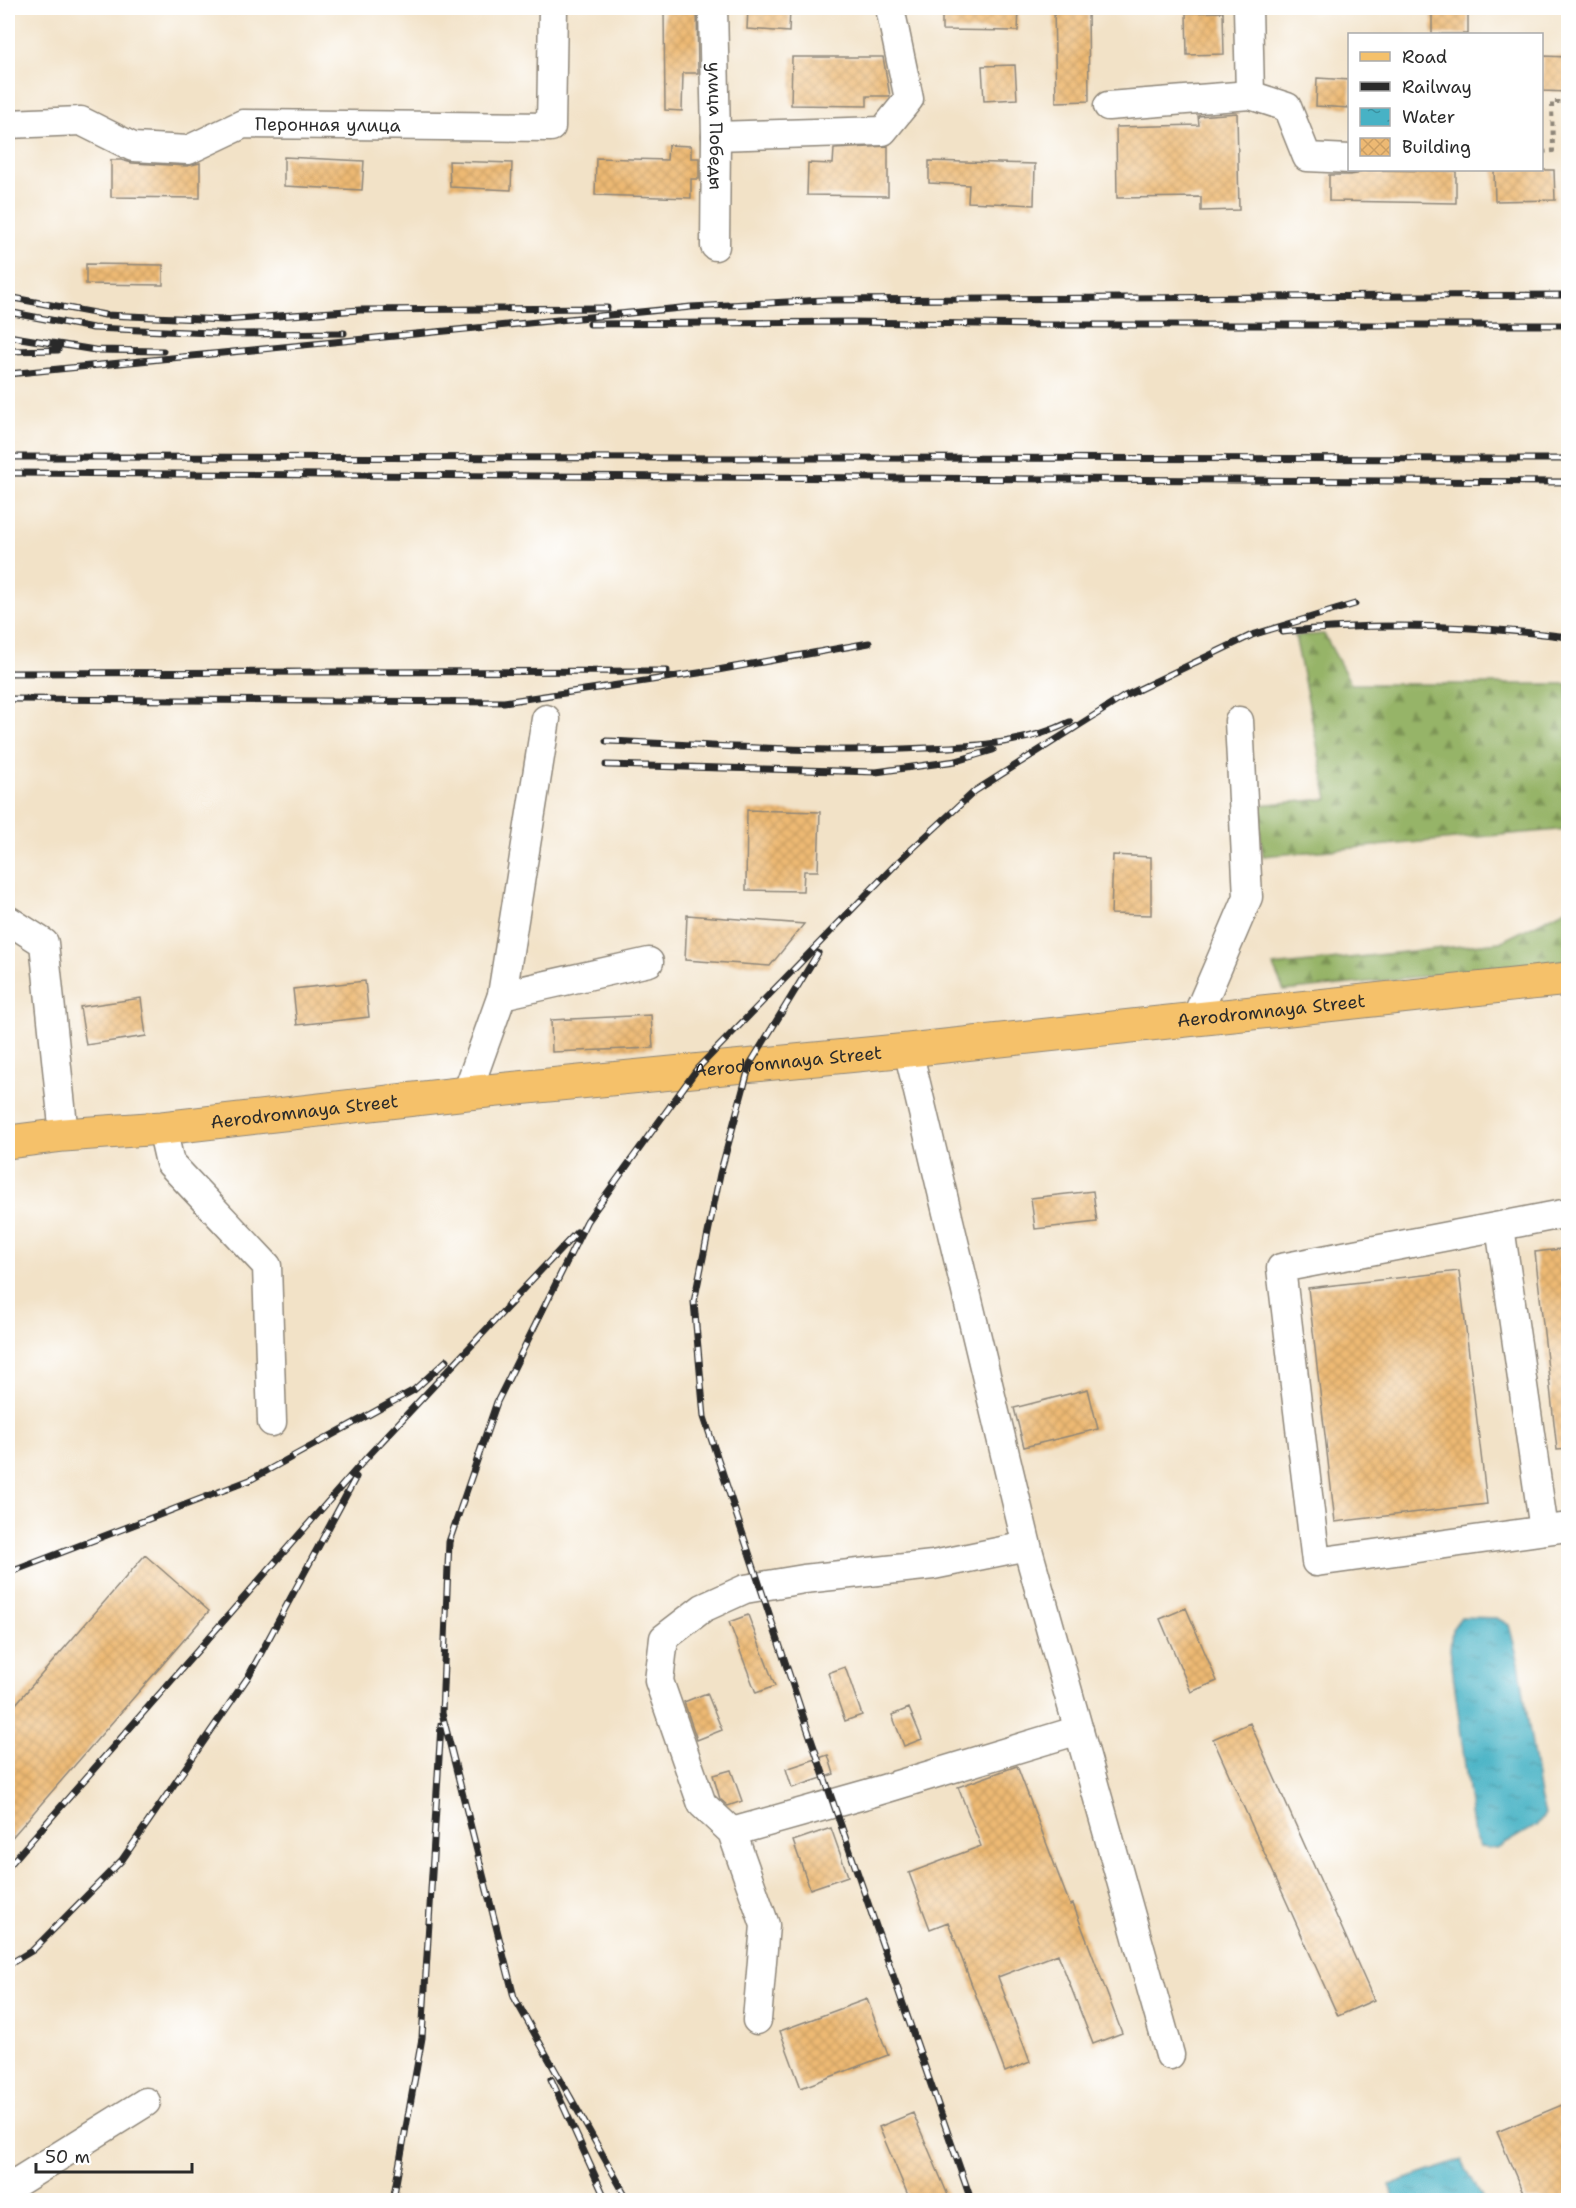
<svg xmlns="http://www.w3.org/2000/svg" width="1576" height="2208" viewBox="0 0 1576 2208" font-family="'Shantell Sans',sans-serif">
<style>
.forest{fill:url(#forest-firs);stroke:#607049;stroke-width:1.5}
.water{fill:url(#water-ripples);stroke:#396e78;stroke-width:1.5}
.building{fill:url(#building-cross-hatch)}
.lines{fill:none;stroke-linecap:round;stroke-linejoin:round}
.minor-casing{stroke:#8e8679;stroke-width:31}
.major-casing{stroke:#8e8679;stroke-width:35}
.path{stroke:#8e8679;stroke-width:4;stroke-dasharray:4.5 4.5;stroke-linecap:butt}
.minor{stroke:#fff;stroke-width:28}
.major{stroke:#f5c16b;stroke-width:33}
.rail-casing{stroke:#2b2b2b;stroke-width:7}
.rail{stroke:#fff;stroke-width:4.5;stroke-dasharray:14;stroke-linecap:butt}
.labels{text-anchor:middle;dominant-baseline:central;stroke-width:5;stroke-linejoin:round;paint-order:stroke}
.street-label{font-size:18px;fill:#2b2b2b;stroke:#fff}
</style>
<defs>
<pattern id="forest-firs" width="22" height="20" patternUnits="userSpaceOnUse" patternTransform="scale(1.5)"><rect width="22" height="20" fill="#96b467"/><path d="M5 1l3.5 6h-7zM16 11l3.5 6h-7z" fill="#7b9355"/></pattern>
<pattern id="water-ripples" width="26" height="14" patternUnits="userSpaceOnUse" patternTransform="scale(1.5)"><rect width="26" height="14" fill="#47b2c5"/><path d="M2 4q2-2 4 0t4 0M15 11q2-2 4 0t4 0" fill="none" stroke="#3b91a0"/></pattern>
<pattern id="building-cross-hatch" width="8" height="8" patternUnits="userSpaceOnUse" patternTransform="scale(1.5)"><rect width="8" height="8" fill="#edb973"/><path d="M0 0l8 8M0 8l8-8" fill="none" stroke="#cb9f64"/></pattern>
</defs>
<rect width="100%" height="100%" fill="#fff"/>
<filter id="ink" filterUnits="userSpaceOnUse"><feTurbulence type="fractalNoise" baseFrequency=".0167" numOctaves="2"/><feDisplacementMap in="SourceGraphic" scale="12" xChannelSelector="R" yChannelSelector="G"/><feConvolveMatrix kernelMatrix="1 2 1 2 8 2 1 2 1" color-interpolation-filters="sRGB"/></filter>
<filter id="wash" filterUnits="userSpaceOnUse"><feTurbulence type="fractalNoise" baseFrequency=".008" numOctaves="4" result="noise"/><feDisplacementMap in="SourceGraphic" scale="24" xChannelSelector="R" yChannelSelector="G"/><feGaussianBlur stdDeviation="1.35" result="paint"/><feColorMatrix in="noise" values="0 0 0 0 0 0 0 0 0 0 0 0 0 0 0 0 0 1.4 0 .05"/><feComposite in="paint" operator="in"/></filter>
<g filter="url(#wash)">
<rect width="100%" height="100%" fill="#f2e2c7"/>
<!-- forest -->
<path class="forest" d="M1324,634L1351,684H1568V829L1263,856L1257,805L1328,799L1295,636Z
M1568,908V961L1284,991L1273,966L1500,942Z"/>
<!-- water -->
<path class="water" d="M1461,1617L1497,1618L1509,1625L1519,1663L1540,1796L1545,1814L1536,1826L1497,1849L1480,1847L1474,1836L1450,1649L1452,1629Z
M1462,2160L1483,2200H1392L1389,2185Z"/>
<g id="blocks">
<!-- building -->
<path class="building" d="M664,8H697L698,73H683L682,111L665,110Z
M748,8H790L789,32L747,29Z
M942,8H1019L1018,31L942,30Z
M1432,8H1468V34H1432Z
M1054,9H1088L1089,101L1056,102Z
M1223,12L1224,54L1187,55L1186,13Z
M1542,56L1569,57V92L1542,91Z
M792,57H883L890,96H867V106L791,105Z
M1015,65L1017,99L984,101L982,66Z
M1317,78L1350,80V108L1316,106Z
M1237,113L1239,210L1201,211V197L1117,198L1116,127L1199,125L1198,116Z
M668,145L691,146V158H699V179H691V198L595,195L596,158L667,160Z
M888,146V196L807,195L808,163L833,164L834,149Z
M284,157L364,161L362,190L284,186Z
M111,160H121L132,163L187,166L200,163V198L111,197Z
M449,161L512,163L511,190L450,187Z
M929,161L1035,164L1034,205L968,202L969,185L929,183Z
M1362,170L1456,171V203L1329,201V175H1350L1357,174Z
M1494,170H1554L1555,200L1495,201Z
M86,264L163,265V285L86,284Z
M747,810L820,812L818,871H804L803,891L746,890Z
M1113,855L1151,857V915L1111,914Z
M687,915L804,924L770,966L685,960Z
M365,981L369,1017L297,1025L293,989Z
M141,998L146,1036L86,1045L80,1007Z
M651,1015L653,1048L552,1052L551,1020Z
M1093,1191L1097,1222L1035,1229L1031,1198Z
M1569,1248V1449L1557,1450L1535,1252Z
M1459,1271L1487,1504L1335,1522L1308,1288Z
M1088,1389L1098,1429L1024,1447L1014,1408Z
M145,1555L209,1611L8,1842V1713Z
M1186,1608L1217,1681L1191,1692L1160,1619Z
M748,1615L775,1686L756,1693L729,1622Z
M845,1667L862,1715L845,1721L828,1673Z
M707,1693L722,1730L697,1740L684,1702Z
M909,1708L922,1739L904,1746L892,1715Z
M1250,1723L1374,2000L1338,2016L1213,1739Z
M828,1755L834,1774L792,1788L786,1769Z
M1017,1766L1070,1905L1073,1904L1122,2033L1093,2044L1058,1954L998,1977L1030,2062L1005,2072L948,1922L930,1929L909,1873L981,1846L958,1787Z
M731,1770L742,1801L728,1806L720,1799L713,1775Z
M831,1828L848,1876L810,1889L793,1841Z
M867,1999L888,2055L801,2088L780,2031Z
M1569,2102V2200H1526L1497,2132Z
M913,2113L950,2200H910L879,2127Z"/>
</g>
</g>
<g filter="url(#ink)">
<use href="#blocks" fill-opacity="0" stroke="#8e8679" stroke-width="1.5"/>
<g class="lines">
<!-- minor casing -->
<g class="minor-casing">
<g id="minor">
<path id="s1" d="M713,8L716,136L715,246"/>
<path d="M1248,8L1250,95"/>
<path d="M1108,106L1250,95L1287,107L1307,157L1350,159"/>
<path id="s2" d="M8,124L81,121L133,147L188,150L243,124L551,127L553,8"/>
<path d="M716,136L883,131L909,99L890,8"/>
<path d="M8,920L44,943L64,1135"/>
<path d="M502,995L546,719"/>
<path d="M1196,1018L1248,897L1239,721"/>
<path d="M908,1050L1027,1546L1170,2055"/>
<path d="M467,1093L502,995L649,962"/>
<path d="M162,1128L170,1163L267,1266L272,1422"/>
<path d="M1568,1213L1281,1268L1316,1562L1568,1527"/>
<path d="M1500,1227L1544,1530"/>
<path d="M732,1832L874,1792L1079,1730"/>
<path d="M757,2020L765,1925L732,1832L702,1804L659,1681L664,1638L703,1608L745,1589L804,1579L933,1565L1027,1546"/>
<path d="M8,2188L146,2102"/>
</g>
</g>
<!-- major casing -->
<g class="major-casing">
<g id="major">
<path id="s3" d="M8,1142L64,1135L162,1128L467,1093L908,1050L1568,979"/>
</g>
</g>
<!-- path -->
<path class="path" d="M1542,152L1553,151L1552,102H1568"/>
<!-- minor -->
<use href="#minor" class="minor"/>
<!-- major -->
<use href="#major" class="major"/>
<!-- rail casing -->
<g class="rail-casing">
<path id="rail" d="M8,297L105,315L224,320L360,310L607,308
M8,312L93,328L236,334L344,333
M590,324L852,322L1038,325H1568
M8,336L95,350L163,351
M8,351L58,350
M8,374L691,307L824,300L1568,295
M8,457L1568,459
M8,473L1568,482
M1282,632C1378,622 1473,625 1568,637
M8,673L667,671
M8,699L504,702L712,671L869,643
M606,741C713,745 820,754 927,748C975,746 1026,744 1070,722
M606,765L876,772L956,761L993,750
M818,953L750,1064L720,1174L694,1302L704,1417L802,1713L971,2200
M507,1306L577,1232
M8,1573L250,1480L414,1390L447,1360
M8,1867L368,1456L513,1301
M8,1965L33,1950L122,1860L248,1677L356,1477
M551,2079L606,2200
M393,2200L422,2038L441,1725
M628,2200L514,1997L442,1713L449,1542L497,1402L587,1221L697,1069L899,861L975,791L1125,696L1252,635L1355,604"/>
</g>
<!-- rail -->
<use href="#rail" class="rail"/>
</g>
</g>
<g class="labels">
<!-- street labels -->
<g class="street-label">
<text stroke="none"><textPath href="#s2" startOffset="332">Перонная улица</textPath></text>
<text stroke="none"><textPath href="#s1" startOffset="118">улица Победы</textPath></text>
<text stroke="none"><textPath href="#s3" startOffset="1270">Aerodromnaya Street</textPath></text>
<text stroke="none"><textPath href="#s3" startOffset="784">Aerodromnaya Street</textPath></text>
<text stroke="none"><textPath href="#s3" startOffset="298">Aerodromnaya Street</textPath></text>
</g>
</g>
<!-- margin -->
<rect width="1576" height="2208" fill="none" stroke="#fff" stroke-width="30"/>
<!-- legend -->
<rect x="1348" y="33" width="195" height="138" fill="#ffffff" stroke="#aaaaaa" stroke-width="1.5"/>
<rect x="1360" y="52" width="30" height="9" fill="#f5c16b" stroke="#aaaaaa" stroke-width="1.5"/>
<text x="1402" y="63" font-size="18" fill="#2b2b2b">Road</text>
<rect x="1360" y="82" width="30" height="9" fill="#2b2b2b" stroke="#aaaaaa" stroke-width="1.5"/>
<text x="1402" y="93" font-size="18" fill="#2b2b2b">Railway</text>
<rect x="1360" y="108" width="30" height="18" fill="url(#water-ripples)" stroke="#aaaaaa" stroke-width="1.5"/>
<text x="1402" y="123" font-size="18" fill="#2b2b2b">Water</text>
<rect x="1360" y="138" width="30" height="18" fill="url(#building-cross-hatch)" stroke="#aaaaaa" stroke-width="1.5"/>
<text x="1402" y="153" font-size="18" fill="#2b2b2b">Building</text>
<!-- scale -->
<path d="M36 2163v9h156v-9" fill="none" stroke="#2b2b2b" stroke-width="3"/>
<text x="45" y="2163" font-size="18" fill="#2b2b2b" stroke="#ffffff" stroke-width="4.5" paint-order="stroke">50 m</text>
</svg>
